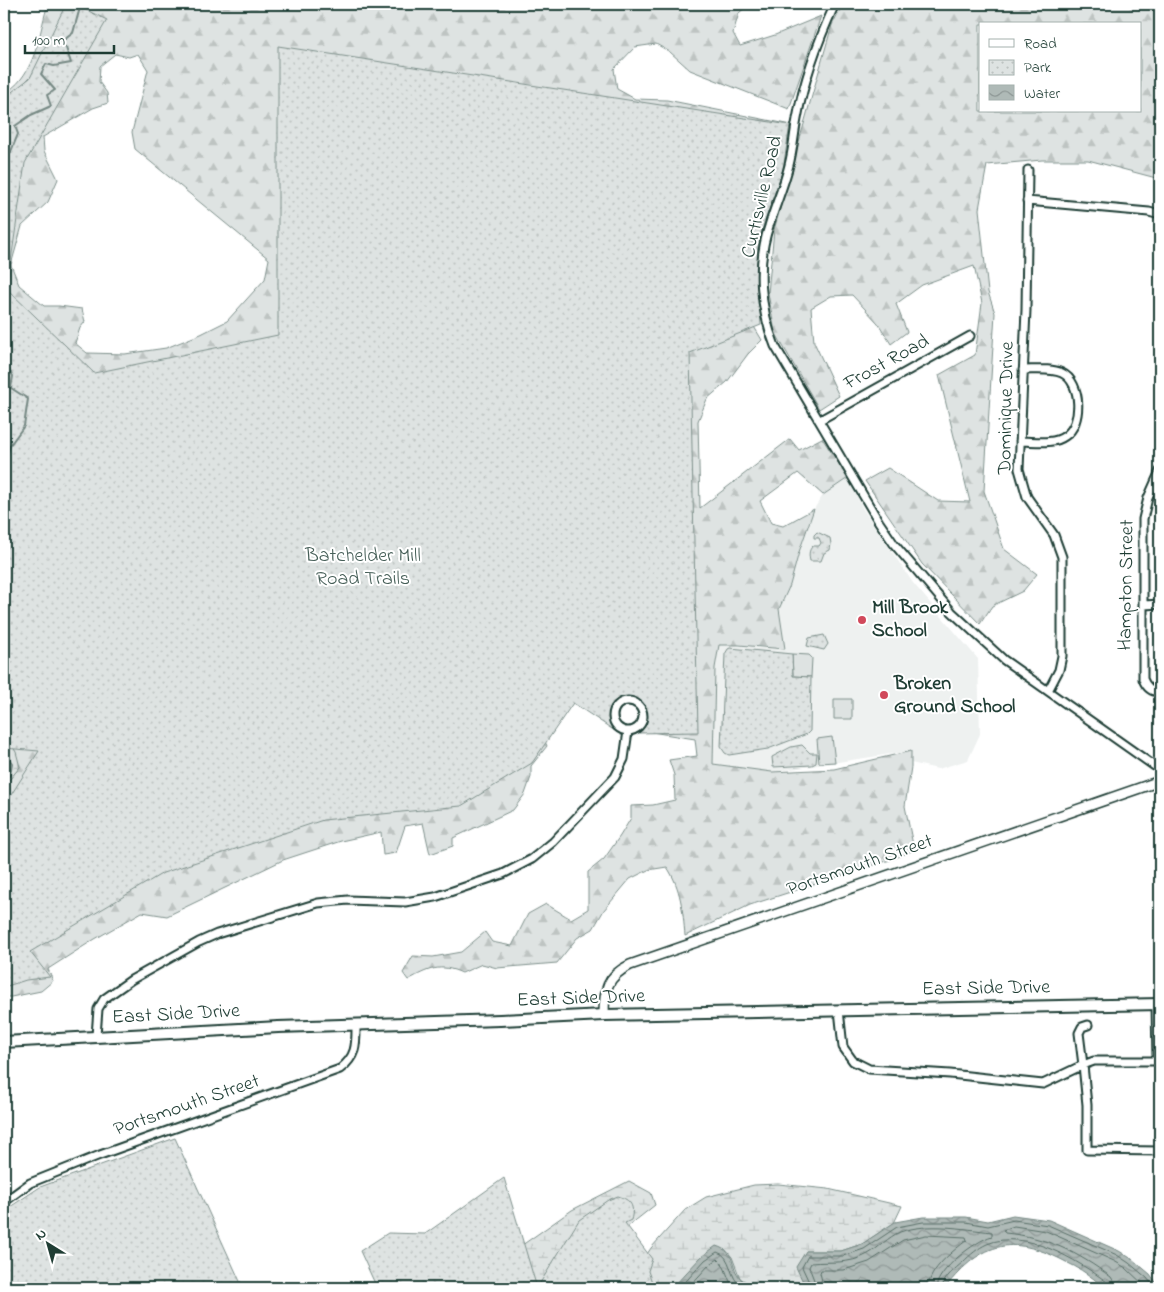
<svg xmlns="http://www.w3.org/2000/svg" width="1164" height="1292" viewBox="0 0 1164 1292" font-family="'Indie Flower',sans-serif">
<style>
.built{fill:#eef1f0}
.green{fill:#dee3e2;stroke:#7e908b}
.forest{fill:url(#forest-firs);stroke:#7e908b;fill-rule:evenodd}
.wetland{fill:url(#wetland-marsh);stroke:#7e908b}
.park{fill:url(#park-dots);stroke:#7e908b}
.water{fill:url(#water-waves);stroke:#758883}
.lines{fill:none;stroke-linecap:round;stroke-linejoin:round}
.shore{stroke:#596f68;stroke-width:1}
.stream{stroke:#758883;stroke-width:2}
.minor-casing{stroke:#1f3d34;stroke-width:11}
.tertiary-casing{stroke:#1f3d34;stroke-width:12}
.secondary-casing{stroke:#1f3d34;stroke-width:14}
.minor{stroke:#fff;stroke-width:7}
.tertiary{stroke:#fff;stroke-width:9}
.secondary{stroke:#fff;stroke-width:10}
.poi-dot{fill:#d1495b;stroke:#fff;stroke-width:2}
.labels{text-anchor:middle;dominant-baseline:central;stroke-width:4;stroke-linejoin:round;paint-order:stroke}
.street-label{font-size:20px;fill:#1f3d34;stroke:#fff}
.park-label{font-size:20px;fill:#455e57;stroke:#fff}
.poi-label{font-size:20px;font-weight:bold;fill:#1f3d34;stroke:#fff;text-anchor:start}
</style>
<defs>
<pattern id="forest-firs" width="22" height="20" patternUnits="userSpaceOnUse" patternTransform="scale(1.25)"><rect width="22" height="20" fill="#dee3e2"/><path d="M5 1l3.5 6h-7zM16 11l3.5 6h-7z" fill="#bec4c2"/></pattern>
<pattern id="wetland-marsh" width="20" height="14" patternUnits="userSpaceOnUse" patternTransform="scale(1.25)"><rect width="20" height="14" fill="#dee3e2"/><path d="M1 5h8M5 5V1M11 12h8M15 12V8" fill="none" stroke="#bec4c2"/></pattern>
<pattern id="park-dots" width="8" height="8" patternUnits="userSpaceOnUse" patternTransform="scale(1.25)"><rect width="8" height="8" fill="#dee3e2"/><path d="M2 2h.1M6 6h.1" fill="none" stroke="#bec4c2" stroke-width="1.8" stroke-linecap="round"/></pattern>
<pattern id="water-waves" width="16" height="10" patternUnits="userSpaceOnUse" patternTransform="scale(1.25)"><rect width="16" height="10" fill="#afbab7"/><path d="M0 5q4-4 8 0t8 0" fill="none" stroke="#8e9896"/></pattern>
</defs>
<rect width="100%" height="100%" fill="#fff"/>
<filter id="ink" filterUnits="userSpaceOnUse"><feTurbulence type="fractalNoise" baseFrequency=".02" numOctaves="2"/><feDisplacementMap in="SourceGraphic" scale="10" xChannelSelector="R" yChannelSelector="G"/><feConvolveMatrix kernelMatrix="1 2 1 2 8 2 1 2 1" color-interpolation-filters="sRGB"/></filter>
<g filter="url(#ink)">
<!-- built -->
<path class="built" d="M848,478L863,509L913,583L978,659L980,734L968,760L938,769L911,763V751L772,772L713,764L715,668L719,645L785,649L779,609L790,585L799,552L814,509L823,495Z"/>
<!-- green -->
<path class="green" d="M792,654L809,655L812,658L811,677L793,676Z
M834,699H852V719H834Z
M832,737L835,762L819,763L817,739Z"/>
<!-- forest -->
<path class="forest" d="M48,4H749L739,13L733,33L740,46L775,35L821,16L789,109L690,70L670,52L656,44L635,47L614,69L617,89L635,99L667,100L792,125L763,220L753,259V325L762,340L748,354L727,382L707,399L698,421L700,508L790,439L799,450L822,438L848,478L823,495L798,473L760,501L771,523L783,526L814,509L799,552L790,585L779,609L785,649L739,645H719L715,668L713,764L772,772L834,769L911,751V767L905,806L914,850L893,859L750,905L685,936C683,911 681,888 667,867L648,870L630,879L604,910L593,929L577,938L557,963L497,968L482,964L462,973C440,963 428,969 408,980L403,973L413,956L433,957L461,952L485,932L492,942L512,946L528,914L546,904L571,919L588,909V872L604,859L620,836L631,818V806L653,805L675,800L674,775L669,760L697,756L695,739L645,731L652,721L637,695L619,694L603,718L568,701L543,737L547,746L531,766V777L525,794L513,810L453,838V846L430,854L423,823L405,826L396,853L383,855L381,832L341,841L283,860L167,916L142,912L95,939L48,969L53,981L41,991L11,997H4V786L20,767L4,732V161L40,67L4,103V95C9,90 17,85 21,79C38,57 40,29 48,4ZM115,54L129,57L138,54L148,70L132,132L135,149L269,259L265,279L227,321L201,334L166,348L125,354L87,353L75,343L80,328L85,322L82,309L59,306H44L19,285L11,265L22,226L48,202L58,179L44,151L43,137L93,108L108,103L107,93L99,82L100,66Z
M843,4H1160V179L1088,160H1042L987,165L979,209L988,292L995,313L984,491L1004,549L1037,574L1023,591L992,606L980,624L922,564L865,481L888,468L938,501L970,502L939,375L975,355L982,303L974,266L922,285L896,304L907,332L891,344L878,323L852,295L831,296L811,308L814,342L839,396L819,409L775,332L768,293L774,230L832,25ZM980,24H1140V111H980Z"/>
<!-- wetland -->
<path class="wetland" d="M4,732L16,752L20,767L4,786Z
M629,1181L651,1193L655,1205L626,1228L573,1288H461L572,1210Z
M778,1184L828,1189L902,1206L894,1223L862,1244L841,1251H806L804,1284L798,1288H770L763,1283L746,1282L740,1278L732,1257L725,1249L672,1288H612L631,1279L651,1248L685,1210L706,1197L754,1185Z"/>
<!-- park -->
<path class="park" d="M66,4H74L107,20L25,163L7,289L94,373L278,335V46L790,125L783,169L762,230L758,248L757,269L761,325L690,353L698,732L638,733C644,728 648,722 646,713C639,683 593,704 615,731L573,703L532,763L461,806L323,820L163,873L30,952L50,977L26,980L4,987V806L39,751L4,748V98L30,78Z
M817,532L830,538L831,544L830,550L824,553L821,561H810C809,556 808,550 813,546H819L821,543L819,538H814V535Z
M824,635L828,644L824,650L807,646L809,638Z
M730,648L792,654L793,676L811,677L810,731L807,734L768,749L729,755L725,753L721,747L725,654L728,649Z
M802,745L810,753H817L816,763L812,765L773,767L772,757L791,747Z
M175,1138L243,1288H4V1211L40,1187Z
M504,1178L537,1288L579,1220L608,1200L618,1196C631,1200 635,1206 631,1220L625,1223L652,1259L648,1271L654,1288H377L360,1251L388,1233L425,1234Z"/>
<!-- water -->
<path class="water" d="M1013,1215L1049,1220L1119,1251L1132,1259L1150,1274L1160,1288C1150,1288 1114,1291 1106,1288C1102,1287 1098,1282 1094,1279C1086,1273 1077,1267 1068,1263C1014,1234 983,1240 945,1288H798L804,1284L796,1267L806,1251H841L862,1244L895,1222L923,1217H966L988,1221Z
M716,1246C738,1253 729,1266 741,1279C747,1285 757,1280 764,1283C766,1284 768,1287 770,1288H672L701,1257Z"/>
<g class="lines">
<!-- shore -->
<path class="shore" d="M680,1288L705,1260L717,1252C733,1256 728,1279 742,1286C748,1288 756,1287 762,1288
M688,1288L709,1265L718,1259C727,1266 726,1280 735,1288
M807,1288L809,1282L802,1267L808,1256H843L864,1249L897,1227L923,1222H966L988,1226L1014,1220L1048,1225L1117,1255L1129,1263L1147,1278L1155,1288
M814,1288V1280L809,1267L811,1263C832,1261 848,1265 868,1254C879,1248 888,1237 900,1232C928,1222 964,1229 992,1232V1236C975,1241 937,1270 936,1288
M822,1288V1281L820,1273L821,1270H844L869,1262L903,1240L926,1235L966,1237L967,1240C953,1251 929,1269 928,1288
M942,1288C943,1278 955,1269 963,1262C970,1255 978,1248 987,1244C1025,1228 1077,1260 1107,1282L1109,1288
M1115,1288L1114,1282L1111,1277C1077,1252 1047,1237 1005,1233L1003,1230L1014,1226L1046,1231L1114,1261L1126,1268L1147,1288"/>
<!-- stream -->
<path class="stream" d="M4,156L10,154L18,134L15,126L31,115L51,106L47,95L55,90L41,74L46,64L54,66L71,63L66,48L61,42L73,33L81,4
M4,363L13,376L11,388L28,399L24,426L10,445L4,467
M4,752L12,763L10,775L4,780"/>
<!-- minor casing -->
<g class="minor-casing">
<path id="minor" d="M835,4C818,41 804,79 797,119C794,134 793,150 789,165C784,186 775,206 769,226C756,265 760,309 775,346L879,522L894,544L952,612L1004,660L1160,770
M1028,170L1026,310L1019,469L1027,497L1054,535L1062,557V656L1059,670L1048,691
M1027,201L1149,212L1160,215
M820,420L970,336
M1020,441C1034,441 1053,445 1065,436C1083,425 1082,382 1062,373C1051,368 1035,370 1023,370
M1160,471L1148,498L1143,519V679C1146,687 1151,692 1160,692
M1144,605L1160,604
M613 716a15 15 0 1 1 30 0a15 15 0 1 1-30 0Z
M1156,1004L1157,1061
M839,1010L843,1047L853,1061L869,1069L950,1074L1043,1084L1083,1065L1079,1033L1082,1027L1088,1025
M96,1036L98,1009L104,999L131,980L199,942L217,934L318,903L348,900L405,902L435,897L503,874L532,859L553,842L615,777L624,759L628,731
M1160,1061H1094L1083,1065L1087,1105V1150L1160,1151
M4,1202L30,1183L100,1155L340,1069C357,1056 356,1044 356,1025"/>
</g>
<!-- tertiary casing -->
<g class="tertiary-casing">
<path id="tertiary" d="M604,1015C604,990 607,976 630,965L1160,781"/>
</g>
<!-- secondary casing -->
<g class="secondary-casing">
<path id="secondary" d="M4,1042L278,1027L500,1020L604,1015L1160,1004"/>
</g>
<!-- minor -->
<use href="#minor" class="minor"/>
<!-- tertiary -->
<use href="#tertiary" class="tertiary"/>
<!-- secondary -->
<use href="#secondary" class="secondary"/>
</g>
</g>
<!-- markers -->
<g class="poi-dot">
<circle cx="862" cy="620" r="5"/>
<circle cx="884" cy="695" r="5"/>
</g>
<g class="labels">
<!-- street labels -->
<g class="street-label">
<text transform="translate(763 197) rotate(-77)">Curtisville Road</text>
<text transform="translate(887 363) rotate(-29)">Frost Road</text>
<text transform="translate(1007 408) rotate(-89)">Dominique Drive</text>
<text transform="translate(1127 585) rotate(-89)">Hampton Street</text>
<text transform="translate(860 866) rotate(-19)">Portsmouth Street</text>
<text transform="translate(986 989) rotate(-1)">East Side Drive</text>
<text transform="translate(581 999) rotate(-2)">East Side Drive</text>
<text transform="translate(176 1015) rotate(-3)">East Side Drive</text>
<text transform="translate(187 1106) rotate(-19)">Portsmouth Street</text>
</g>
<!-- park labels -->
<g class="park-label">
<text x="363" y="556">Batchelder Mill<tspan x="363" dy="23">Road Trails</tspan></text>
</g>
<!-- poi labels -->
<g class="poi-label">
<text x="872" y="608">Mill Brook<tspan x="872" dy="23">School</tspan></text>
<text x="894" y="684">Broken<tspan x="894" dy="23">Ground School</tspan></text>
</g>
</g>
<!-- margin -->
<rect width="1164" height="1292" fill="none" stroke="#fff" stroke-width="20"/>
<rect x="10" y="10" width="1144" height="1272" fill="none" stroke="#1f3d34" stroke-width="2" filter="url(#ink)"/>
<!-- legend -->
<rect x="979" y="22" width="162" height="90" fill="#ffffff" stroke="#a5b1ae"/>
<rect x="989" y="39" width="25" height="8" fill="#ffffff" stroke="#a5b1ae"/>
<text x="1024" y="48" font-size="15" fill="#1f3d34">Road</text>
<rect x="989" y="60" width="25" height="15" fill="url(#park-dots)" stroke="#a5b1ae"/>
<text x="1024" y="72" font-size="15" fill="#1f3d34">Park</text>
<rect x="989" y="85" width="25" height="15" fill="url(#water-waves)" stroke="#a5b1ae"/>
<text x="1024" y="98" font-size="15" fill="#1f3d34">Water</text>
<!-- north arrow -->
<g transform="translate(48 1244) rotate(323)" stroke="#ffffff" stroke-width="4" paint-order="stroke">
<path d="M0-4L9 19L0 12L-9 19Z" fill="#1f3d34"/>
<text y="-8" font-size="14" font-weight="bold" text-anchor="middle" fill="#1f3d34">N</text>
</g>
<!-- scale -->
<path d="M25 45v8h89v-8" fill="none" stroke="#1f3d34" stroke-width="2.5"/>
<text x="32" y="45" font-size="15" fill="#1f3d34" stroke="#ffffff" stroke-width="4" paint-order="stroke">100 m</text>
</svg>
